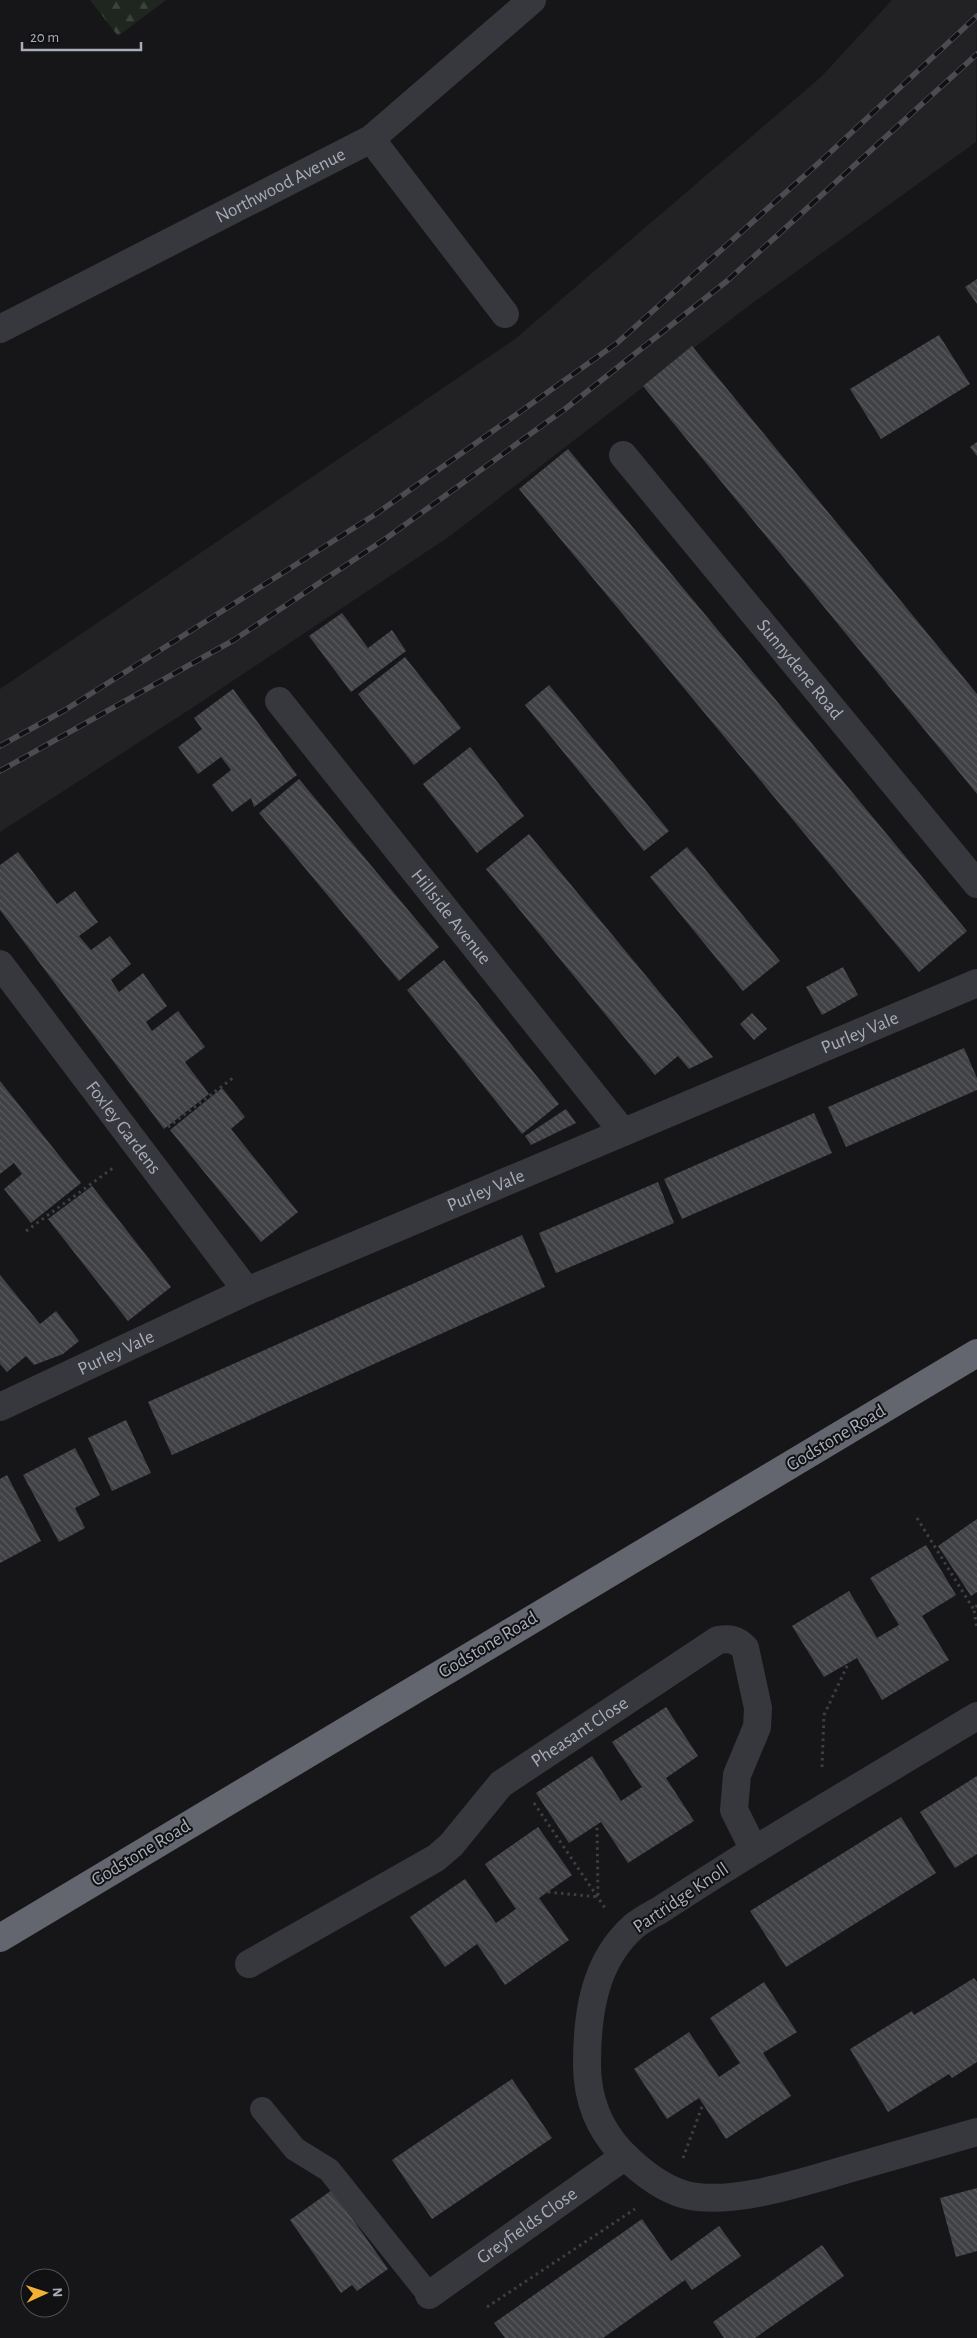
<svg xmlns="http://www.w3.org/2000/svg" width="977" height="2338" viewBox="0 0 977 2338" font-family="'Alegreya Sans',sans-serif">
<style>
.built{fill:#222225}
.forest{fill:url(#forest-firs)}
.building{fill:url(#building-back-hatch)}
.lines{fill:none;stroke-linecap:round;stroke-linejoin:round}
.path{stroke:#3d3f44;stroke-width:3;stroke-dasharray:2.5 4;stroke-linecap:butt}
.lane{stroke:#37383d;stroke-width:24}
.street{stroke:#37383d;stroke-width:28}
.highway{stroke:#63666e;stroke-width:28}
.rail-casing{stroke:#4a4c52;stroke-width:5.5}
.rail{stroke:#111113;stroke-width:4;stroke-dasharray:11;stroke-linecap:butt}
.labels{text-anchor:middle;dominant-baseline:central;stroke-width:4;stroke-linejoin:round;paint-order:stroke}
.street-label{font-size:19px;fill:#a8adb8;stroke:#111113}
</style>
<defs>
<pattern id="forest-firs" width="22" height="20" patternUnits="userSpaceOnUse" patternTransform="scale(1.25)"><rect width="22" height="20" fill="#1e261f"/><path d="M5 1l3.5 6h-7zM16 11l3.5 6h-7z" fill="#3c433d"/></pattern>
<pattern id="building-back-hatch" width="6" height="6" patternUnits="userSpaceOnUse" patternTransform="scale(1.25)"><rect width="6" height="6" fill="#404145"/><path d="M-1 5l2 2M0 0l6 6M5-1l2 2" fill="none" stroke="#595a5e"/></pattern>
</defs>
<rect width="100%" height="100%" fill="#161618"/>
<!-- built -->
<path class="built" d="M892,0H977L976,142L747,307L450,536L192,708L0,832V689L515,339L821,77Z"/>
<!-- forest -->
<path class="forest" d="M90,0H166L118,36Z"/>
<!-- building -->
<path class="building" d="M977,279V304L965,287Z
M939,335L970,384L881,439L850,389Z
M692,346L977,694V794L643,386Z
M977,442V456L970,447Z
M568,449L967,931L919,972L519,489Z
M342,613L368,648L392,630L406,651L351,692L309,636Z
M405,657L461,728L414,765L358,694Z
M549,685L669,831L644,851L525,705Z
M233,689L297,775L254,807L251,798L232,812L212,785L231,770L221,757L198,774L178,747L202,729L194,718Z
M470,747L524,816L477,853L423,784Z
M299,779L439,947L399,981L259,813Z
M529,834L713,1057L689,1069L678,1056L655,1075L486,869Z
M687,847L780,961L743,991L650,877Z
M18,852L57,904L75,891L98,922L79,936L91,950L110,936L131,964L111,980L119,992L143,973L167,1006L146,1022L152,1031L178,1011L205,1047L185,1062L209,1094L164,1129L0,910V865Z
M444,960L559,1104L522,1134L407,990Z
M843,967L858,995L822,1015L806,987Z
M752,1013L767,1029L754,1040L740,1024Z
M964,1048L977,1078V1090L846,1147L828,1107Z
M0,1081L81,1183L31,1223L4,1189L22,1174L14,1163L0,1174Z
M222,1088L245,1117L231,1129L298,1212L261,1242L170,1130Z
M566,1109L576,1123L531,1145L525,1136Z
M814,1113L832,1153L682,1219L664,1179Z
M658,1182L674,1223L556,1273L539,1233Z
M92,1186L171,1287L128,1321L48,1219Z
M522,1235L545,1287L172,1455L148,1402Z
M0,1275L40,1324L56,1311L79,1341L63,1354L34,1365L26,1356L7,1372L0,1364Z
M126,1420L151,1473L112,1491L88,1438Z
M75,1448L100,1495L75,1508L85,1528L59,1542L23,1475Z
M7,1475L41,1541L0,1563V1479Z
M977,1519V1592L971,1596L938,1546Z
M926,1545L956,1595L922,1616L949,1660L882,1700L857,1658L824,1677L792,1626L849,1591L877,1638L899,1625L870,1578Z
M666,1707L698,1756L666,1778L694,1821L628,1863L601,1822L569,1843L536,1793L592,1756L621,1801L642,1787L612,1742Z
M977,1776V1854L955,1868L920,1812Z
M901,1817L936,1873L786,1967L750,1911Z
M538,1827L572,1875L539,1898L569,1940L505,1985L477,1944L445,1967L410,1917L465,1879L496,1923L516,1909L485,1864Z
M974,1978L977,1982V2062L952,2078L949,2074L888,2112L850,2049L912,2011L914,2015Z
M764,1982L797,2032L763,2053L791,2096L726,2139L699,2098L667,2119L634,2069L689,2032L719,2077L740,2063L710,2018Z
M512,2079L552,2138L432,2219L392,2160Z
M977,2188V2251L956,2257L940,2198Z
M332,2190L388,2269L357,2291L352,2285L341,2293L290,2220Z
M642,2219L671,2261L719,2226L741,2256L692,2290L685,2280L603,2338H505L494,2323Z
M822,2245L844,2276L755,2338H724L713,2322Z"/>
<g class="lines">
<!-- path -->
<path class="path" d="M168,1127L233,1078
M26,1231L113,1168
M917,1518L974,1610
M977,1605L974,1610L977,1629
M822,1767L824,1715L849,1662
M534,1803L605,1908
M548,1892L598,1897L597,1825
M683,2158L703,2104
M487,2307L635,2209"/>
<!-- lane -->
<path class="lane" d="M262,2109L295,2149L329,2170L429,2295"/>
<!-- street -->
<g class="street">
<path d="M371,139L505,314"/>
<path id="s1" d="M0,329L371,139L532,0"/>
<path id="s2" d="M623,455L977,884"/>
<path id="s3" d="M279,701L623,1132"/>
<path id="s4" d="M0,964L247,1291"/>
<path id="s5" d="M0,1407L247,1291L977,983"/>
<path d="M977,1716C891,1768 805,1818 721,1871C700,1884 680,1897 660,1910C651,1915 641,1920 633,1927C594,1962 587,2014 587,2064C587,2098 599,2129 622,2153C639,2170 663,2189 686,2195C732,2206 803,2182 848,2169C891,2157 934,2144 977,2132"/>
<path id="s6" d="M249,1964L436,1858L451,1845L501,1784L718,1640C729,1638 736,1639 745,1648L758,1708L757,1727L737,1775L734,1810L754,1850"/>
<path id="s7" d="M429,2295L625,2156"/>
</g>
<!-- highway -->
<path class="highway" d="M0,1938L977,1353"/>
<!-- rail casing -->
<g class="rail-casing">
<path id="rail" d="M0,746L65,710L376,514L617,343L822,160L977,16
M0,771L234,640L388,537L565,409L727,281L977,54"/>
</g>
<!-- rail -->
<use href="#rail" class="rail"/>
</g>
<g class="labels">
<!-- street labels -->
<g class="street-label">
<text stroke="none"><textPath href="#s1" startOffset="315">Northwood Avenue</textPath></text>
<text stroke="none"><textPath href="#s2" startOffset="278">Sunnydene Road</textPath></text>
<text stroke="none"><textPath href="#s3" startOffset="276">Hillside Avenue</textPath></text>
<text stroke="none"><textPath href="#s5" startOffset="938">Purley Vale</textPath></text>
<text stroke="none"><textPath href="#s4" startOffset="205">Foxley Gardens</textPath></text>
<text stroke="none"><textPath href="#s5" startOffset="532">Purley Vale</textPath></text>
<text stroke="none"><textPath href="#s5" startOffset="128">Purley Vale</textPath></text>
<text transform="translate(836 1438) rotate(-31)">Godstone Road</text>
<text transform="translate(488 1645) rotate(-31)">Godstone Road</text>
<text stroke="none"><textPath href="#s6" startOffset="408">Pheasant Close</textPath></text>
<text transform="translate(141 1853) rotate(-31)">Godstone Road</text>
<text transform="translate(681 1898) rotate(-34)">Partridge Knoll</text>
<text stroke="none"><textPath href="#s7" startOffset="120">Greyfields Close</textPath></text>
</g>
</g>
<!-- north arrow -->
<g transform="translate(45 2293) rotate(87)"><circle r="24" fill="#111113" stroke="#4d4f55"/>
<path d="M0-4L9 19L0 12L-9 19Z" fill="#f2b134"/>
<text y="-8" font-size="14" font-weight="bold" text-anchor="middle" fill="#a8adb8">N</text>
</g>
<!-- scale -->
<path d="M22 42v8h119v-8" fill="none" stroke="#a8adb8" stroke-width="2.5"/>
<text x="30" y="42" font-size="15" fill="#a8adb8" stroke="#111113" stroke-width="4" paint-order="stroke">20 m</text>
</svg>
